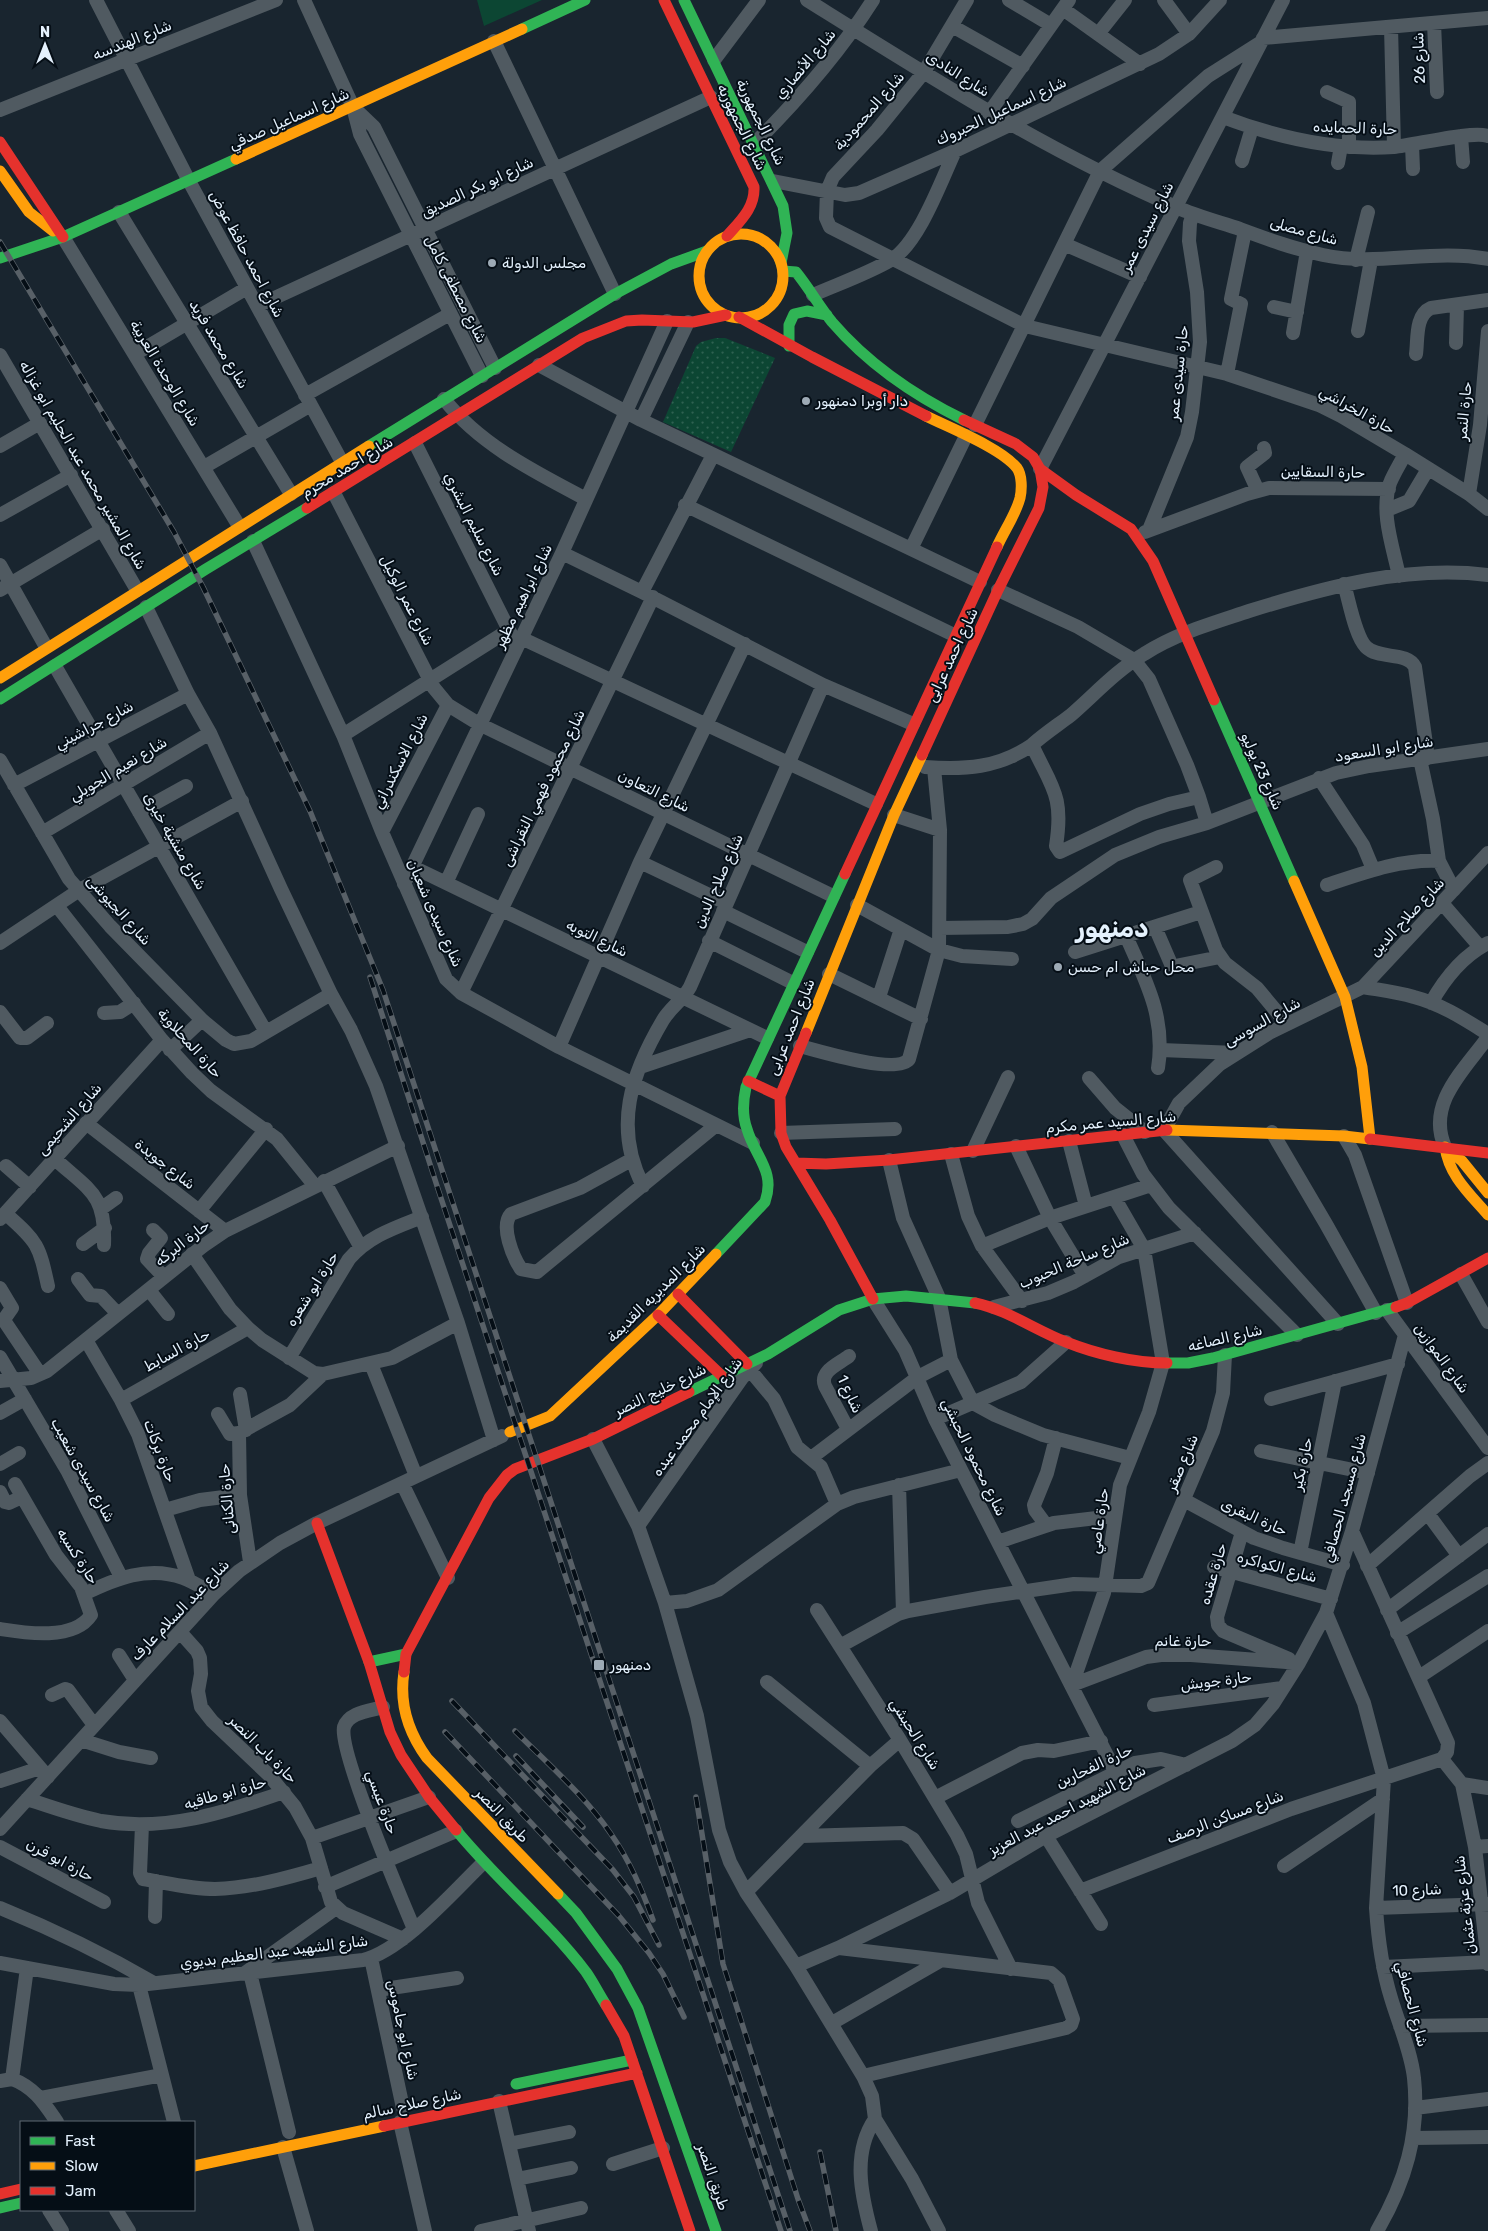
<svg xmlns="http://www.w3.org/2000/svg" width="1488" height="2231" viewBox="0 0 1488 2231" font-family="Rubik,'Noto Sans Arabic',sans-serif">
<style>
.park{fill:#0c4633}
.garden{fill:url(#garden-dots)}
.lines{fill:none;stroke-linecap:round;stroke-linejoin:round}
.street{stroke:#505a61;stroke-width:14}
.fast{stroke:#30b455;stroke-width:11}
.slow{stroke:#ff9f0a;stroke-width:11}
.jam{stroke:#e5322d;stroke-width:11}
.rail-casing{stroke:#586067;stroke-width:5.5}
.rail{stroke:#050e16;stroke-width:4;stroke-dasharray:11;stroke-linecap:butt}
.poi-dot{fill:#9daab5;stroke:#050e16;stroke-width:2}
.labels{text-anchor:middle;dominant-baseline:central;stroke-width:4;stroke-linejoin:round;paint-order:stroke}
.street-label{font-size:15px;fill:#e4f1fd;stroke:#050e16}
.poi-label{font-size:15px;fill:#e4f1fd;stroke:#050e16;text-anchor:start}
.town-label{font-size:25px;font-weight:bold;fill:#e4f1fd;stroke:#050e16}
</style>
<defs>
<pattern id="garden-dots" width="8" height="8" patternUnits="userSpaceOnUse" patternTransform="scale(1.25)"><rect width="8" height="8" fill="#0c4633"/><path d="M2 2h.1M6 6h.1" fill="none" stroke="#2f6151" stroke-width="1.8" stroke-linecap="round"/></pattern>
</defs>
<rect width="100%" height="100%" fill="#19252f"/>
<!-- park -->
<path class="park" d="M477,0H542L484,26Z"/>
<!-- garden -->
<path class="garden" d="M716,338H725L775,358L731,452L663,422L696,346L701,342Z"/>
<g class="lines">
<!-- street -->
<path class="street" d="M96,0L189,181L342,462
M304,0L353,107L360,134L482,376
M807,0C927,75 1046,151 1176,207C1196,216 1219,222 1240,229C1267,239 1294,249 1323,255C1378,267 1433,248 1488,259
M967,0L924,72L877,130L833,177L827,191L826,218L830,227L1025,326L1227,374L1319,405L1341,416L1405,454L1469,494L1488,509
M1009,0L1051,25
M1164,0L1189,34
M1063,9L1140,64
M1434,23L1437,92
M952,26L1023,66
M1391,27L1394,147
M1098,34L1125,0
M1263,38L1488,18
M494,41L615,294
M714,60L759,0
M1327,92L1349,102V147
M353,107L374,127L495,368
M0,110L276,0
M989,113L1069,0
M1223,117C1278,138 1334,151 1394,147C1415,145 1474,130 1488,136
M1461,136L1463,162
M755,143C799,99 840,52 873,0
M1412,145L1413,169
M1242,161L1252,128
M1338,163L1341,146
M773,181L845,195L859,193L955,151L1159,54L1189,34L1220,0
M119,212L291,494
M63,237L239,526
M1064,244L1140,277
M1356,260L1368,212
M813,295C838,284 867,274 891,260C919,243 941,181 955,151
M257,306L711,97
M1274,307L1297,312
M1358,331L1371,260
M1293,333L1307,251
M1456,343L1457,305
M135,354L247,288
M1416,354C1418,339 1415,315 1431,308L1488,300
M0,355L137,590
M539,365L641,420L980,582
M1227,374L1241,304L1231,299L1245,231
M305,395L450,314
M444,399C480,445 535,472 586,499
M641,420L688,322
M975,425L1100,171L1208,76L1260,43
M415,443L517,646
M0,446L40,423
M204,467L311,405
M1040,469L1283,0
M1258,491L1247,467L1265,453L1264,448
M334,493L434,688L448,705L479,724L833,896
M1469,494L1480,425L1488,331
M685,505L954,635
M1387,510L1409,501L1428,469
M0,515L71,475
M1149,530L1187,437L1192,412L1200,342L1197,292L1189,241L1190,223L1193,214
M1145,532L1247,494L1269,488L1389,489
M253,541L343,735L382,832L446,979L461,993L559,1047L753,1143
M911,549L966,436
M562,553L642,592L823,685L913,724
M0,565L46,647
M1488,575C1407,565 1326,587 1249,611C1213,623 1177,633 1144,654C1117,670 1095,694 1071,715C1058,725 1044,734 1032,745C1052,788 1064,795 1056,846L1060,852L1140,814L1169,804L1199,797L1207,823L1336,773L1369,766L1488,749
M1399,576C1393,547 1380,512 1390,483C1394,473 1400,464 1405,454
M1344,584C1349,600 1355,636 1366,647C1379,660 1407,651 1415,667L1428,758
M0,590L103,529
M998,590L1078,627L1134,660L1149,679L1187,765L1199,797
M642,592L713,455
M146,607L188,694L210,733L281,889L331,994L351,1030L376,1086L458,1323L494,1440
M521,638L876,804
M55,666L266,1032
M343,735L509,630
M1420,759L1433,819L1439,861L1454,890
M0,760L69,879L110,926L202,1020L226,1040L234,1044L251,1041L331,994
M925,767C965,770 998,768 1032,745
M1319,778L1363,845L1373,869
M14,785L188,694
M139,812L186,786
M894,815L940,830
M382,832L448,705
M42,833L210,733
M640,862L726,903
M413,867L767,1038
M1216,867L1190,880L1216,950L1225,963L1257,988L1287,1024
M446,883L478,814
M404,884L562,553L667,321
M1327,885C1363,873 1400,859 1439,861
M1442,903L1480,947
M857,905L939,950L962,956L1012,959
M57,906L162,1040L192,1073L211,1091L277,1139L315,1186
M723,911L807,952
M1155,927L1171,964L1175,966L1220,957
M940,928L1008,927L1023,924L1032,919L1051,898L1115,855L1159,837L1207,823
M1126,936C1146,981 1166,1018 1158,1068
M709,941L793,983
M0,943L78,891L242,801
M1075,952L1201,912
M829,974L921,1019
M1363,987C1380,990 1397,992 1414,997C1441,1004 1464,1019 1488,1034
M461,993L653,597
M879,997L901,929
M1431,1003C1445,978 1462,956 1488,943
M0,1012L20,1038H27L47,1023
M104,1013L120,1012L134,1003
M800,1046C819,1051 897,1075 909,1059L939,950L940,830L934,768
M559,1047L640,862L745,644
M170,1050L202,1020
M1161,1050L1236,1053
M640,1067L750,1030
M1089,1078L1115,1108L1145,1132
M86,1123L225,1231
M1272,1132L1326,1224L1376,1313
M781,1133L895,1129
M1123,1135L1143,1174L1169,1208L1297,1335
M1344,1136L1355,1155L1407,1303
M1069,1141L1086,1206
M1016,1146L1050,1218L1085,1276
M1445,1147C1426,1104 1464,1070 1488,1037
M973,1151L1008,1077
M951,1154L968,1216L982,1246L1022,1301
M55,1159C90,1191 106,1194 104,1245
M631,1160L580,1188L511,1214C500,1226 513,1257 521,1269L537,1272L715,1126
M889,1160L903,1218L939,1298L951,1360L973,1403L995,1415L1043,1435L1130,1458
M6,1166L30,1187
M324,1181L360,1246
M643,1186C613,1127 631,1074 663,1020C671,1007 683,1000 690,987L823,685
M102,1208L116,1198
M199,1211L266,1129
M6,1214C38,1242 39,1245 48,1286
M0,1219L162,1040
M153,1230L161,1238L149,1253L147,1259L164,1277
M83,1244L105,1228
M982,1246L1050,1218L1151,1185
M192,1254L230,1309L248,1328L262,1340L314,1373L323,1374L392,1358L458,1323
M1461,1274L1488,1322
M78,1279L90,1295L101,1296L118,1314
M0,1288L12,1308L5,1318V1322L40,1374
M149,1290L168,1314
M873,1299L905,1350L935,1419L1115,1771
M994,1307L1048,1293L1074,1282L1119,1257L1195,1233
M1387,1310L1488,1448
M1338,1324L1164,1130L1179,1103L1220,1064L1269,1033L1363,987L1488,853
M86,1340L121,1400L138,1434L189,1580
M0,1357L68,1472L121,1577
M289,1358L349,1259C369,1236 394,1228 422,1217
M371,1364L416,1476
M749,1369L774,1399L797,1447L821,1467L837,1504
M0,1381L31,1378L47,1371L203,1246L225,1231L398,1146
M240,1394L246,1430
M1271,1399L1398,1364
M121,1400L248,1328
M0,1413L25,1399
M218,1414L230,1434L239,1433L290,1405L323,1374
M935,1419L1021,1382L1066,1342
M848,1429L825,1386C819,1371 839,1364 849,1356
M239,1433L240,1495L250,1562
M593,1439L638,1526L665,1603L697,1716L719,1830L730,1862L746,1892L796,1966L863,2076L872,2096L875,2119L912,2179L939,2231
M1261,1451L1368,1473
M811,1458L918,1377L951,1360
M0,1464L19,1453
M402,1483L448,1578
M899,1485L903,1612
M0,1492L5,1502L9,1503L22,1497
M1184,1500L1254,1538L1283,1548L1343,1565
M165,1510L200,1500L240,1495
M1428,1514L1459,1556
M1046,1525L1035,1510L1034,1505L1047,1473L1056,1438
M638,1526L742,1378L756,1363
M1242,1532L1217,1617L1218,1625L1223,1631L1289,1659
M998,1542L1054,1523L1114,1516
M1300,1553L1335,1381
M1367,1566L1470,1476L1488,1463
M1214,1567L1331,1599
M84,1594C115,1579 148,1565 183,1578C194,1582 204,1589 214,1594
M665,1603L687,1601L718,1590L837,1504L854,1497L961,1470
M817,1610L900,1740L957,1835L966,1854L978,1903L1011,1969
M1387,1610L1488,1534
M1326,1613L1364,1703L1384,1779L1376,1908C1378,1938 1382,1969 1391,1998C1399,2025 1411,2051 1414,2078C1420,2134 1405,2183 1377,2231
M0,1629C25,1633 74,1641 91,1615L81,1587L56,1555L15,1484
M180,1632L197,1651L200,1658L201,1674L198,1691L201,1707L212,1721L269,1775L295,1807L312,1838L331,1902L343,1913L403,1939
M1397,1633L1488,1576
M840,1646L898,1614L908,1611L985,1597L1074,1584L1141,1586L1148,1583L1213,1431L1223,1393L1225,1355
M119,1655L135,1680
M1419,1677L1488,1631
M767,1682L870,1766
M1072,1685L1104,1593L1120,1485L1149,1412L1163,1363L1144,1249L1114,1197
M1072,1685L1146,1657L1161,1655H1191L1299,1663
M52,1695L65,1689L68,1690L94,1725
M1154,1705L1282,1688
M383,1707C370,1711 349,1712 344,1727C338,1750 401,1898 414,1929
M0,1721L48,1777
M81,1740L119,1752L151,1758
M1442,1759L1462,1784L1488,1788
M0,1781L40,1768
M1462,1784L1475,1847L1488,1964
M935,1798L1022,1753L1038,1750L1054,1751L1101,1741
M27,1799C51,1807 76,1816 101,1821C165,1832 224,1813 284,1792
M1018,1821L1135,1763L1161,1759L1186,1765
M142,1825L140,1873L143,1879C167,1883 191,1889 215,1889C251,1888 287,1878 321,1868
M0,1829L214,1594L239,1571L280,1543L317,1523L502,1436
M802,1836L903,1833L913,1839L950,1893
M1046,1836L1101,1924
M312,1838L429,1797
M0,1847L104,1902
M1475,1847L1488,1846
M1284,1866L1383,1799
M325,1887L456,1831
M1080,1891L1291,1809L1442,1759L1447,1752L1448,1743L1352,1531
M746,1892L870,1766L900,1740
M0,1908C54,1930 104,1954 154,1983
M1376,1908L1488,1904
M155,1917L156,1881
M839,1948L1051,1973L1059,1980L1073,2019L1071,2025L1066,2028L863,2076
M371,1958L403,2108
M0,1963L114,1984L139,1985L363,1960C403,1950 453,1892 483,1863
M796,1966L838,1948L950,1893L1046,1836L1232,1741L1255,1725L1273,1704L1299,1663L1326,1613L1352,1531L1405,1335
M1383,1967L1488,1962
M245,1973L336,1908
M250,1973L289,2132
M139,1985L174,2122
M378,1990L457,1978
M832,2023L940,1961
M1400,2026L1488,2025
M12,2079C34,2087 44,2103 57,2122
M0,2081L12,2079L27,1968
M41,2098L162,2075
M499,2101L529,2231
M1415,2108L1488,2099
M400,2122L425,2231
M1413,2138L1488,2137
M509,2144L569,2132
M283,2147L307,2231
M613,2164L663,2148
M517,2179L571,2168
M49,2210L62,2231
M116,2210L129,2231
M481,2231L581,2208
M871,2231C861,2194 852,2153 875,2119"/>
<!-- fast -->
<path class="fast" d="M684,0L783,206L787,233L781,263
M522,29L585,0
M0,258L63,237L236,159
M783,271L796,272C809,288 819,306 832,322C869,365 913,395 964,420
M789,346V325L794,314L807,311L827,315
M369,446L615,294L671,264L707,251
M0,699L206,569L307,508
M1214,700L1294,881
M716,1254L765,1202C776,1171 755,1157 747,1129C742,1116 743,1101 746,1087L845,874
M1167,1363H1188L1213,1358L1396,1307
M689,1392L768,1354L839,1310L873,1299L906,1296L975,1303
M369,1662L406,1654
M456,1830C497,1880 547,1921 586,1972C593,1982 599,1994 606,2005
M558,1894L576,1913L617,1969L638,2008L716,2231
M516,2084L632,2060
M0,2208L21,2203"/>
<!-- slow -->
<path class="slow" d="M236,159L522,29
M0,171L29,212L53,231
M699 276a42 42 0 1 1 84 0a42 42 0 1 1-84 0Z
M926,416C950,428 1001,448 1017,468C1022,475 1022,489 1020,498C1016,514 1004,531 997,547
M0,678L369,446
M1294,881L1345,997L1362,1067L1370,1138
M806,1033L894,815L922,755
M1167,1130L1344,1136L1370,1139
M1445,1147C1449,1176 1470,1194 1488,1215
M1445,1147L1462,1161L1488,1193
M510,1432L550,1416L658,1315L716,1254
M404,1672C399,1704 408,1732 427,1758L558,1894
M194,2166L384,2126"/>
<!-- jam -->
<path class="jam" d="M664,0L754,187C755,208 740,221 727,236
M0,142L63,237
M739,317L812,357L926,416
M1040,469L1076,495L1131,529L1153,561L1214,700
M307,508L583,338L626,321L642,320L693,322L726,315
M922,755L998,590L1039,508L1043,487L1040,469L1033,457L1016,444L964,420
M845,874L997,547
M806,1033L780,1096L781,1133L786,1147L830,1220L873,1299
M748,1081L780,1096
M1370,1139L1488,1153
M796,1163L826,1164L889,1160L1167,1130
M678,1294L747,1364
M975,1303C1008,1310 1035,1330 1066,1342C1096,1354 1134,1363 1167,1363
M1396,1307L1407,1303L1488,1258
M658,1315L722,1376
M317,1523L369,1662L390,1732L401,1755L429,1797L456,1830
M404,1672L406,1654L489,1498L507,1475L515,1469L593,1439L689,1392
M606,2005L624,2036L690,2231
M384,2126L637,2073
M0,2194L21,2189"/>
<!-- rail casing -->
<g class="rail-casing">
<path id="rail" d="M0,242L174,532L203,587L310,811L383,990L790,2231
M370,977L438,1189L781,2231
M452,1701L613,1870L634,1897L659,1945
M515,1731C548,1764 585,1796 611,1834C630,1861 642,1890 653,1920
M445,1732L619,1916L649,1953L663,1974L684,2017
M516,1756L583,1827
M696,1797L723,1964L798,2199L810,2231
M820,2152L836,2231"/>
</g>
<!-- rail -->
<use href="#rail" class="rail"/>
</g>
<!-- markers -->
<g class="poi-dot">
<circle cx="492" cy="263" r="5"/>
<circle cx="806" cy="401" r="5"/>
<circle cx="1058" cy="967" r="5"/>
<rect x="593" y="1659" width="12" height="12" rx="2.5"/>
</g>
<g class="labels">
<!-- street labels -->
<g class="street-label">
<text transform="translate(132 40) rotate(-22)">شارع الهندسه</text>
<text transform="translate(1419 58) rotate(-92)">شارع 26</text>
<text transform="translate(805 64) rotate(-50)">شارع الأنصاري</text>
<text transform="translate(958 74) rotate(32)">شارع النادى</text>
<text transform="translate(869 111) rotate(-49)">شارع المحمودية</text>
<text transform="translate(1001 111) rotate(-25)">شارع اسماعيل الحبروك</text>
<text transform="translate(289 119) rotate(-24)">شارع اسماعيل صدقي</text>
<text transform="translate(761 122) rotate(64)">شارع الجمهورية</text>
<text transform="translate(742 127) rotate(64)">شارع الجمهوريه</text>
<text transform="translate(1355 128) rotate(2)">حارة الحمايده</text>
<text transform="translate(477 187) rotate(-25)">شارع ابو بكر الصديق</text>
<text transform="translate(1147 227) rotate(-63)">شارع سيدى عمر</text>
<text transform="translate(1304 231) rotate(15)">شارع مصلى</text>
<text transform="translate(247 254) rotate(62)">شارع احمد حافظ عوض</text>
<text transform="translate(456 289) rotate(63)">شارع مصطفى كامل</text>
<text transform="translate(219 344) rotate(59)">شارع محمد فريد</text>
<text transform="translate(165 373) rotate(59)">شارع الوحدة العربية</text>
<text transform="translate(1178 373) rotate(-84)">حارة سيدى عمر</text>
<text transform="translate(1357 410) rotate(29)">حارة الخراشي</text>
<text transform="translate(1464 411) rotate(-85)">حارة النمر</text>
<text transform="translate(83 465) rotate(60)">شارع المشير محمد عبد الحليم ابو غزاله</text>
<text transform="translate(347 467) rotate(-31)">شارع احمد محرم</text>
<text transform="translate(1323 472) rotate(1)">حارة السقايين</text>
<text transform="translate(474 524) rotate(63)">شارع سليم البشري</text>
<text transform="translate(523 596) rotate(-64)">شارع ابراهيم مظهر</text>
<text transform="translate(407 600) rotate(63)">شارع عمر الوكيل</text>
<text transform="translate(952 655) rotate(-65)">شارع احمد عرابى</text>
<text transform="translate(94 725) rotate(-28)">شارع جراشيني</text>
<text transform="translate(1384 749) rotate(-9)">شارع ابو السعود</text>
<text transform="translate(400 761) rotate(-63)">شارع الاسكندراني</text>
<text transform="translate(118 769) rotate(-31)">شارع نعيم الجويلي</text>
<text transform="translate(1262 771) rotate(66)">شارع 23 يوليو</text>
<text transform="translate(543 788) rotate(-64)">شارع محمود فهمي النقراشى</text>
<text transform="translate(654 791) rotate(26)">شارع التعاون</text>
<text transform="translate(175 841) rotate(60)">شارع منشية خيرى</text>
<text transform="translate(718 881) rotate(-66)">شارع صلاح الدين</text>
<text transform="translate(119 910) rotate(48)">شارع الجيوشى</text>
<text transform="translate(435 913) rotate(66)">شارع سيدى شعبان</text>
<text transform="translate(1407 917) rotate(-47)">شارع صلاح الدين</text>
<text transform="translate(597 938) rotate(26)">شارع التوبه</text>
<text transform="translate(1262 1022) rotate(-29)">شارع السوسى</text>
<text transform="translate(791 1027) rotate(-68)">شارع احمد عرابى</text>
<text transform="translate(190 1043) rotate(48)">حارة المحلاوية</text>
<text transform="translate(69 1119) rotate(-49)">شارع الشحيمى</text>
<text transform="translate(1111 1122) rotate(-5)">شارع السيد عمر مكرم</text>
<text transform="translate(165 1164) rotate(38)">شارع جويدة</text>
<text transform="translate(182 1243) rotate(-38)">حارة البركه</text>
<text transform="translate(1074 1261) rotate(-23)">شارع ساحة الحبوب</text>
<text transform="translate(312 1289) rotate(-58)">حارة ابو شعره</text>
<text transform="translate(656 1293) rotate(-45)">شارع المديريه القديمة</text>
<text transform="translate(1225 1338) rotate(-13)">شارع الصاغه</text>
<text transform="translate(177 1350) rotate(-29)">حارة السابط</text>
<text transform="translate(1442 1358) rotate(54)">شارع الموازين</text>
<text transform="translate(660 1390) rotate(-26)">شارع خليج النصر</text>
<text transform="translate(850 1394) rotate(65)">شارع 1</text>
<text transform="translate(697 1417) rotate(-54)">شارع الإمام محمد عبده</text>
<text transform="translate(160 1451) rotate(69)">حارة بركات</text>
<text transform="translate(974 1457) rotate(64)">شارع محمود الحبشي</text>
<text transform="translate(1182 1463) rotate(-67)">شارع صقر</text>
<text transform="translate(1302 1464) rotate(-78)">حارة بكير</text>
<text transform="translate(83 1470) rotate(61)">شارع سيدى شعيب</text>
<text transform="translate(1344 1498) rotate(-75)">شارع مسجد الحصافي</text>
<text transform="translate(227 1499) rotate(-95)">حارة الكنانى</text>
<text transform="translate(1254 1517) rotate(24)">حارة البقرى</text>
<text transform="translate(1099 1521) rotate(-82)">حارة عاصي</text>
<text transform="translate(78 1556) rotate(57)">حارة كسبه</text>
<text transform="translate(1277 1567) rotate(15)">شارع الكواكره</text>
<text transform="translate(1213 1574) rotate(-74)">حارة عقده</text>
<text transform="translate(180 1610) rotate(-46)">شارع عبد السلام عارف</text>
<text x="1183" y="1641">حارة غانم</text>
<text transform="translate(1216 1681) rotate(-7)">حارة جويش</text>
<text transform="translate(915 1734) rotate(58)">شارع الحبشي</text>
<text transform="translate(263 1749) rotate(45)">حارة باب النصر</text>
<text transform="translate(1094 1766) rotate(-25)">حارة الفحارين</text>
<text transform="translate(225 1793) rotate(-16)">حارة ابو طاقيه</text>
<text transform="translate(382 1802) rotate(70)">حارة عيسي</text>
<text transform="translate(1067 1810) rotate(-28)">شارع الشهيد احمد عبد العزيز</text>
<text transform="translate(502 1815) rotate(46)">طريق النصر</text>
<text transform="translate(1225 1817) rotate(-21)">شارع مساكن الرصف</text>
<text transform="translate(60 1860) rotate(28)">حارة ابو قرن</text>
<text transform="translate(1417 1890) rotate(-2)">شارع 10</text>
<text transform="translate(1465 1905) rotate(-97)">شارع عزبة عثمان</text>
<text transform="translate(274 1952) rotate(-7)">شارع الشهيد عبد العظيم بديوي</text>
<text transform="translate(1412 2004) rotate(75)">شارع الحصافي</text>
<text transform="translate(403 2030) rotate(78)">شارع ابو جاموس</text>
<text transform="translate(412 2104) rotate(-12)">شارع صلاح سالم</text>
<text transform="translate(713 2177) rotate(71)">طريق النصر</text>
</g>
<!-- poi labels -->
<g class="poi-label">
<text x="502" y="263">مجلس الدولة</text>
<text x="816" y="401">دار أوبرا دمنهور</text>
<text x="1068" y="967">محل حباش ام حسن</text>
<text x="610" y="1665">دمنهور</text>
</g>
<!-- town labels -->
<g class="town-label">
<text x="1112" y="928">دمنهور</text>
</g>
</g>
<!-- legend -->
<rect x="20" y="2121" width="175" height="90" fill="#050e16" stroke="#5e6972"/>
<rect x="30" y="2137" width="25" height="8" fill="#30b455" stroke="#5e6972"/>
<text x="65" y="2146" font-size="15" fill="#e4f1fd">Fast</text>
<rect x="30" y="2162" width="25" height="8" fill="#ff9f0a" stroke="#5e6972"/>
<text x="65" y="2171" font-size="15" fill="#e4f1fd">Slow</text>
<rect x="30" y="2187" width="25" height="8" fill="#e5322d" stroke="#5e6972"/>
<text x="65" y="2196" font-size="15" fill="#e4f1fd">Jam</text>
<!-- north arrow -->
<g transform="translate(45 45)" stroke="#050e16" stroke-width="4" paint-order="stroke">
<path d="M0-4L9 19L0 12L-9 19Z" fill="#e4f1fd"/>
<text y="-8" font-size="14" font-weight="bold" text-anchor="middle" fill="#e4f1fd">N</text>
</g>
</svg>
